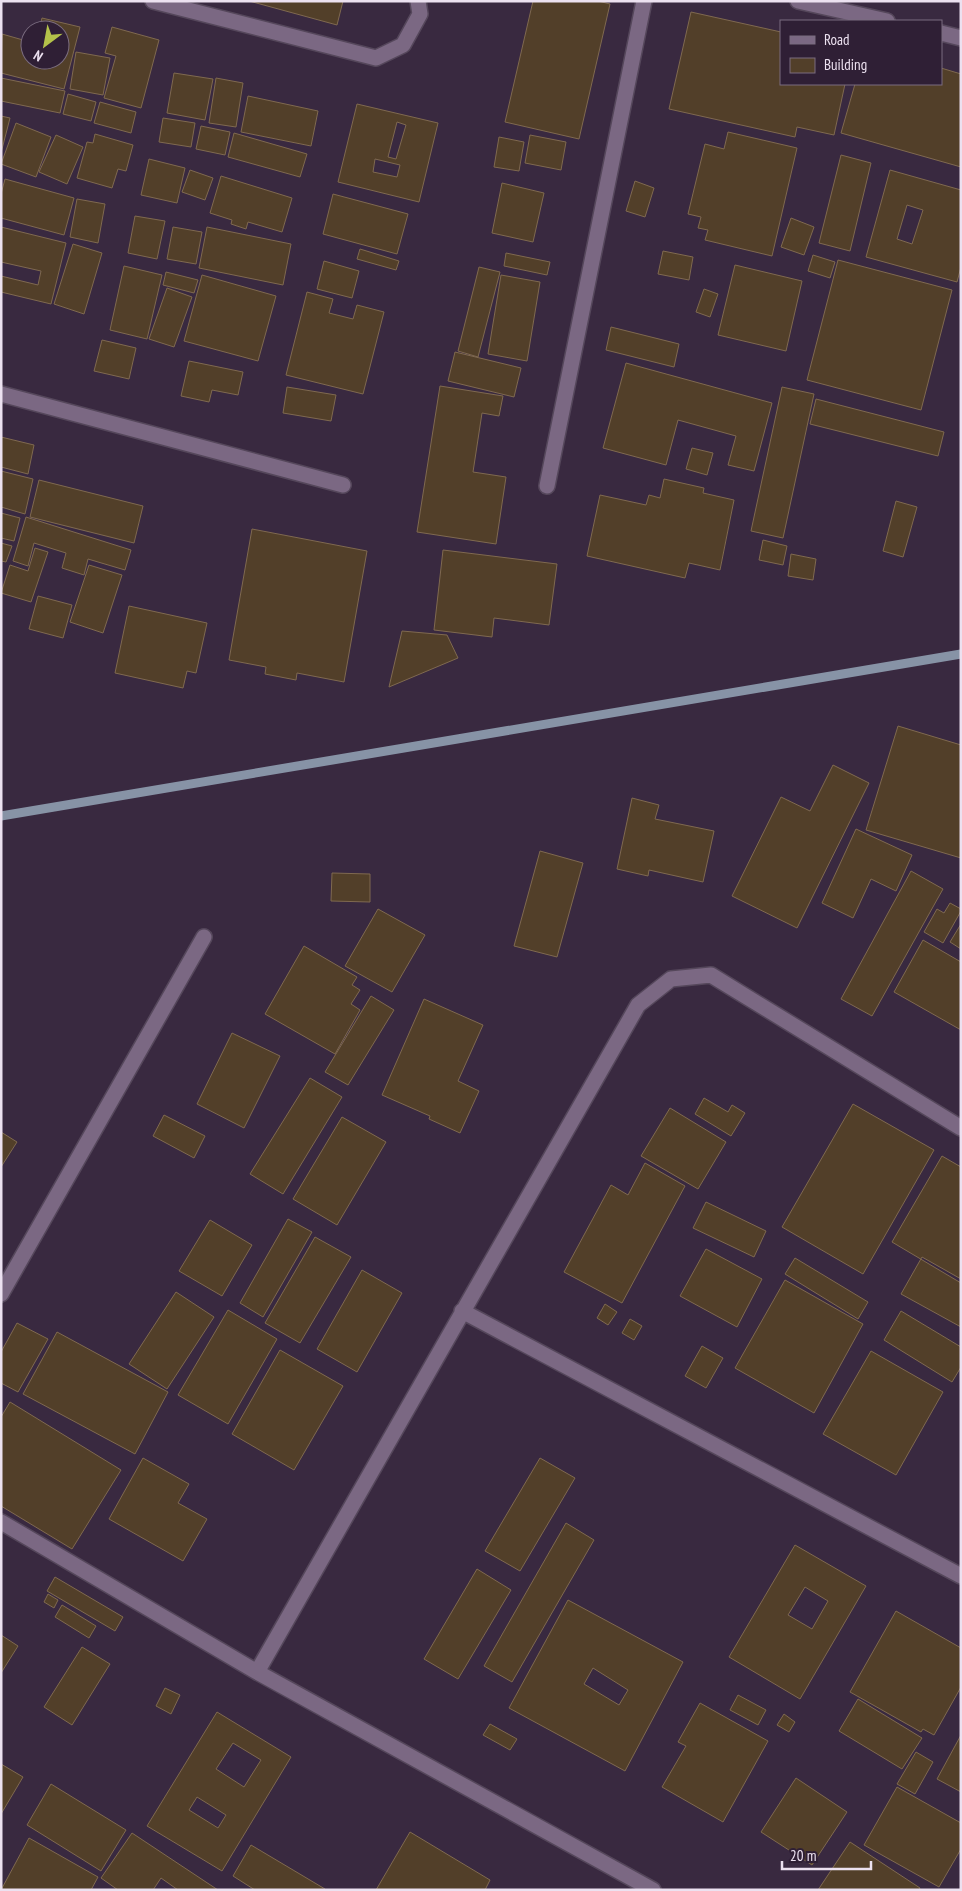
<svg xmlns="http://www.w3.org/2000/svg" width="962" height="1891" viewBox="0 0 962 1891" font-family="'PT Sans Narrow',sans-serif">
<style>
.lines{fill:none;stroke-linecap:round;stroke-linejoin:round}
.stream{stroke:#8793a6;stroke-width:9}
.building{fill:#523f29;stroke:#7f6950;fill-rule:evenodd}
.minor-casing{stroke:#55475b;stroke-width:18}
.minor{stroke:#7b6883;stroke-width:15}
</style>
<rect width="100%" height="100%" fill="#392940"/>
<g class="lines">
<!-- stream -->
<path class="stream" d="M1,816L961,654"/>
</g>
<!-- building -->
<path class="building" d="M249,1H343L337,25Z
M533,1H598L610,4L579,139L505,122Z
M691,12L781,32V84H845L834,135L797,127L795,137L669,109Z
M42,18L80,27L64,89L1,73L2,34L30,42V60H60V30H39Z
M112,27L159,40L141,108L104,98L116,56L105,53Z
M76,52L110,58L103,95L70,89Z
M941,68L961,74V167L841,133L855,84H941Z
M174,73L213,79L205,120L167,113Z
M1,78L65,91L60,113L1,101Z
M216,78L243,83L236,127L209,123Z
M68,94L96,102L91,121L63,114Z
M248,96L318,111L311,146L241,132Z
M100,102L136,112L131,133L94,123Z
M357,104L438,123L419,202L338,182ZM397,122L406,125L396,159L388,157ZM375,159L400,165L397,177L373,172Z
M1,116L10,118L1,153Z
M163,118L195,123L191,147L159,142Z
M16,123L51,137L36,177L1,164Z
M201,126L230,132L225,155L196,149Z
M728,132L797,148L772,256L705,240L708,230L698,228L701,217L688,214L705,144L724,149Z
M234,133L307,154L300,177L228,157Z
M95,134L133,145L126,171L118,169L112,188L77,178L87,142L93,143Z
M56,135L83,147L67,184L39,172Z
M530,135L566,142L561,170L525,163Z
M499,137L524,142L519,171L494,167Z
M841,155L871,163L850,251L819,243Z
M149,159L185,168L177,203L141,195Z
M190,170L213,178L205,200L182,192Z
M890,170L961,190V267L957,282L866,257ZM907,205L923,210L912,244L897,239Z
M221,176L292,198L282,232L248,222L246,229L231,224L232,220L210,213Z
M5,179L74,198L64,235L1,218V194Z
M635,181L654,188L645,217L626,211Z
M502,183L544,193L533,242L492,233Z
M333,194L408,214L397,254L323,234Z
M77,199L105,204L98,243L70,237Z
M135,216L165,221L157,259L128,253Z
M791,218L814,227L804,255L781,247Z
M1,227L66,243L51,304L1,292V276L38,285L41,271L1,262Z
M173,227L202,232L196,264L167,259Z
M207,227L291,244L283,285L199,268Z
M73,244L102,253L84,314L54,304Z
M360,249L399,261L396,270L357,259Z
M663,251L693,257L689,280L658,274Z
M506,253L550,262L547,275L504,266Z
M813,255L835,262L830,278L808,271Z
M838,260L952,290L921,410L807,380Z
M324,261L359,271L352,298L317,289Z
M735,265L802,281L786,351L718,335Z
M124,266L162,275L147,339L110,330Z
M479,267L500,272L478,357L458,351Z
M166,272L198,280L194,293L163,285Z
M202,275L276,296L258,361L184,341Z
M501,275L540,282L527,361L488,354Z
M167,288L192,297L174,347L149,339Z
M704,289L718,294L710,317L696,312Z
M307,292L333,299L329,313L353,319L357,305L384,312L363,394L286,375Z
M611,327L679,344L674,367L606,350Z
M102,340L136,348L129,379L94,371Z
M455,352L521,368L514,397L448,381Z
M189,361L243,372L238,395L212,390L209,402L181,396Z
M626,363L772,403L754,471L728,465L736,436L678,420L666,465L603,448Z
M440,386L503,396L499,416L482,413L473,472L506,477L496,544L417,532Z
M287,387L336,395L331,421L283,413Z
M782,387L814,394L783,538L751,531Z
M816,399L944,432L938,456L810,424Z
M1,437L34,445L28,474L1,467Z
M692,448L713,453L707,475L686,469Z
M1,471L33,479L25,514L1,507Z
M664,479L704,488L703,493L734,500L720,570L689,563L685,578L587,556L600,495L646,505L649,495L660,498Z
M39,480L143,506L134,543L30,517Z
M896,501L917,507L903,557L883,551Z
M1,513L20,518L14,541L1,538Z
M26,517L131,550L125,570L88,559L84,575L62,568L66,553L34,543L28,566L13,561Z
M252,529L367,551L344,682L297,673L296,680L265,674L266,667L229,660Z
M763,540L787,546L783,565L759,560Z
M1,543L12,546L6,562L1,561Z
M35,548L48,552L31,602L1,593L10,565L28,571Z
M443,550L557,564L549,625L494,618L492,637L434,630Z
M791,554L816,559L813,580L788,576Z
M89,565L122,575L103,633L70,622Z
M38,596L72,605L63,638L29,629Z
M129,606L207,623L196,673L187,671L183,688L115,673Z
M402,631L447,635L458,658L389,687Z
M898,726L961,745V858L866,830Z
M833,765L869,783L797,928L732,896L781,797L810,811Z
M632,798L659,805L655,819L714,831L703,882L649,870L648,876L617,869Z
M856,829L912,855L896,891L871,879L853,918L822,903Z
M540,851L583,863L557,957L514,946Z
M911,871L943,889L872,1016L841,999Z
M332,873L370,874V902L331,901Z
M950,903L961,909V911L943,943L924,932L937,909L944,913Z
M378,909L425,935L392,992L345,966Z
M961,924V949L950,942Z
M923,940L961,962V1030L894,992Z
M304,946L357,977L352,985L360,990L351,1004L360,1010L335,1054L265,1014Z
M371,996L394,1010L348,1085L325,1072Z
M424,999L483,1025L458,1081L479,1091L460,1133L429,1119L430,1116L382,1095Z
M232,1033L280,1056L244,1128L197,1104Z
M310,1078L342,1097L283,1194L250,1174Z
M704,1098L728,1112L732,1105L745,1113L731,1136L695,1114Z
M853,1104L934,1150L863,1274L782,1227Z
M670,1108L726,1142L698,1189L641,1156Z
M164,1115L205,1136L194,1158L153,1136Z
M342,1117L386,1142L337,1225L293,1199Z
M1,1132L17,1142L1,1167Z
M942,1156L961,1167V1283L892,1242Z
M645,1163L685,1186L622,1303L564,1272L611,1185L628,1195Z
M706,1202L766,1231L754,1257L693,1228Z
M288,1219L312,1232L263,1317L240,1303Z
M210,1220L252,1245L222,1296L179,1271Z
M315,1237L351,1257L300,1343L265,1323Z
M706,1249L762,1279L737,1327L680,1296Z
M922,1257L961,1279V1327L901,1294Z
M795,1258L868,1302L858,1319L785,1274Z
M362,1270L402,1293L357,1372L317,1349Z
M785,1280L863,1324L814,1413L735,1368Z
M176,1292L214,1317L167,1389L129,1364Z
M605,1304L617,1312L608,1325L597,1318Z
M228,1310L277,1339L228,1424L178,1395Z
M901,1311L961,1347V1367L952,1382L884,1340Z
M630,1319L642,1326L634,1340L622,1333Z
M17,1323L48,1339L18,1392L1,1383V1352Z
M57,1332L168,1392L135,1454L23,1394Z
M702,1346L723,1358L706,1388L685,1376Z
M280,1350L343,1386L294,1470L232,1434Z
M871,1351L943,1392L896,1475L823,1434Z
M10,1402L121,1470L72,1549L1,1506V1417Z
M143,1458L189,1484L178,1503L207,1519L183,1561L109,1519Z
M540,1458L575,1478L520,1571L485,1551Z
M566,1523L594,1540L512,1682L484,1666Z
M795,1545L866,1586L800,1699L729,1657ZM805,1587L828,1601L812,1629L788,1615Z
M477,1569L511,1590L458,1679L424,1659Z
M55,1577L123,1617L115,1631L47,1591Z
M48,1594L58,1600L54,1608L44,1602Z
M568,1600L683,1662L625,1771L509,1708ZM593,1668L628,1690L619,1705L584,1684Z
M62,1605L96,1626L89,1638L55,1617Z
M896,1611L961,1648V1687L934,1735L923,1729L921,1732L850,1692Z
M1,1635L18,1646L1,1673Z
M82,1647L110,1664L72,1725L44,1707Z
M165,1688L180,1695L171,1714L156,1706Z
M738,1695L766,1710L758,1725L730,1710Z
M858,1699L922,1738L902,1769L839,1731Z
M700,1703L768,1741L723,1822L662,1787L686,1746L678,1742Z
M217,1712L291,1757L222,1871L147,1826ZM233,1743L261,1760L244,1787L216,1769ZM197,1797L226,1815L218,1828L189,1810Z
M784,1714L795,1722L789,1732L777,1725Z
M490,1724L517,1739L510,1750L483,1735Z
M961,1735V1792L937,1779Z
M916,1752L933,1762L915,1794L897,1784Z
M1,1764L23,1777L1,1814Z
M796,1778L847,1812L812,1865L761,1832Z
M51,1784L126,1830L101,1871L27,1825Z
M897,1787L961,1823V1849L939,1887L864,1845Z
M410,1832L490,1880L485,1890H376Z
M132,1833L218,1890H178L161,1878L153,1890H118L101,1878Z
M29,1838L98,1877L91,1890H1Z
M850,1842L920,1888L919,1890H818Z
M251,1845L325,1889L324,1890H255L233,1876Z"/>
<g class="lines">
<!-- minor casing -->
<g class="minor-casing">
<path id="minor" d="M153,1L376,58L403,45L420,14L418,1
M798,1L887,21
M941,33L961,38
M1,394L343,485
M547,486L644,1
M1,1294L204,937
M462,1311L961,1576
M1,1522L257,1672L653,1890
M257,1672L638,1005L671,979L711,975L961,1128"/>
</g>
<!-- minor -->
<use href="#minor" class="minor"/>
</g>
<!-- border -->
<rect width="962" height="1891" fill="none" stroke="#ece1f0" stroke-width="5"/>
<!-- legend -->
<rect x="780" y="20" width="162" height="65" fill="#2f1f35" stroke="#7b6d80"/>
<rect x="790" y="36" width="25" height="8" fill="#7b6883" stroke="#7b6d80"/>
<text x="824" y="45" font-size="15" fill="#ece1f0">Road</text>
<rect x="790" y="58" width="25" height="15" fill="#523f29" stroke="#7b6d80"/>
<text x="824" y="70" font-size="15" fill="#ece1f0">Building</text>
<!-- north arrow -->
<g transform="translate(45 45) rotate(212)"><circle r="24" fill="#2f1f35" stroke="#7b6d80"/>
<path d="M0-4L9 19L0 12L-9 19Z" fill="#b4c24a"/>
<text y="-8" font-size="14" font-weight="bold" text-anchor="middle" fill="#ece1f0">N</text>
</g>
<!-- scale -->
<path d="M782 1861v8h89v-8" fill="none" stroke="#ece1f0" stroke-width="2.5"/>
<text x="790" y="1861" font-size="15" fill="#ece1f0" stroke="#2f1f35" stroke-width="4" paint-order="stroke">20 m</text>
</svg>
